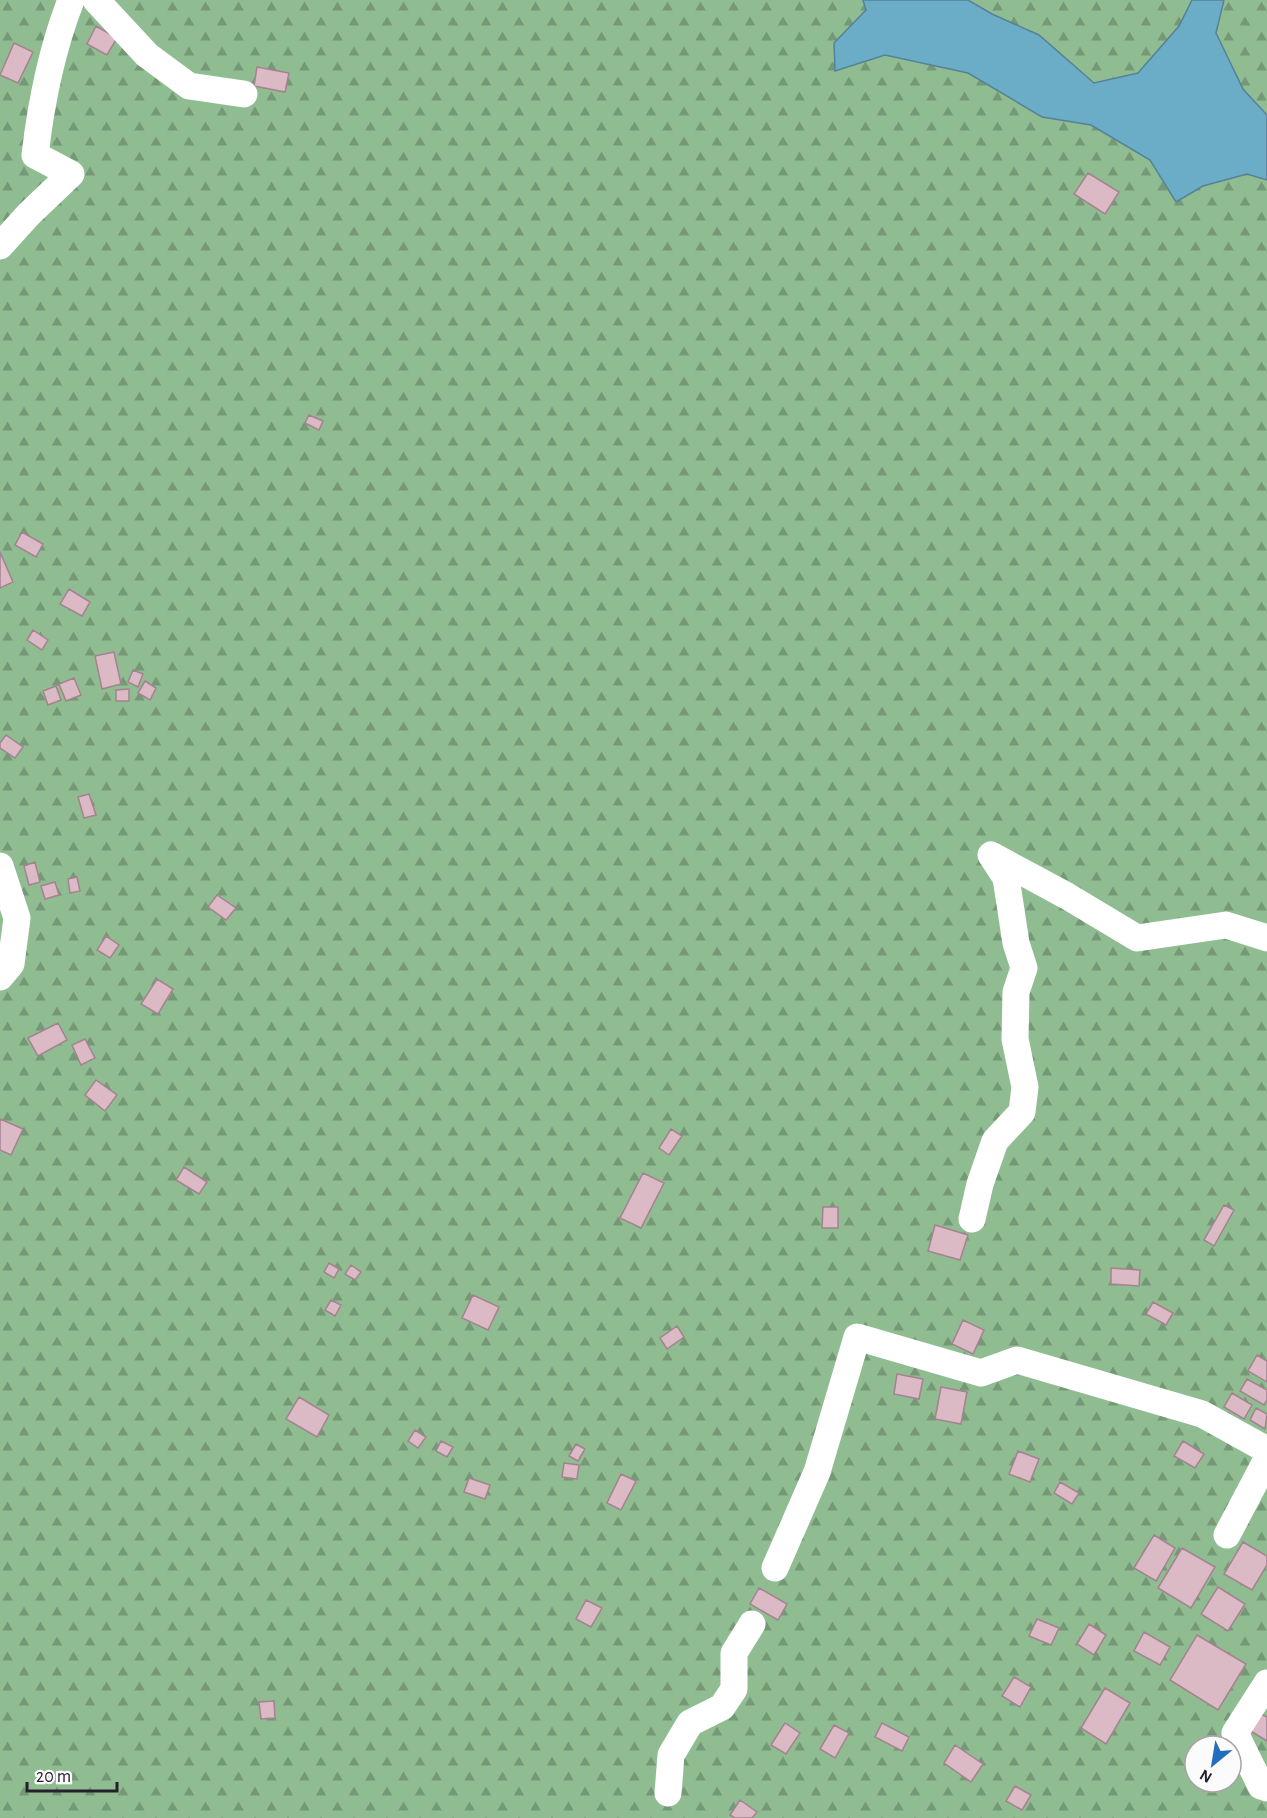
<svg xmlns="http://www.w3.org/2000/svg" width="1267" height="1818" viewBox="0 0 1267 1818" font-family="'Alegreya Sans',sans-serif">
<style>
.forest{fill:url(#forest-firs);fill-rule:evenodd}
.water{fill:#6bacc6;stroke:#568298;stroke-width:1.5}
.building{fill:#dbb9c5;stroke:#a3838f;stroke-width:1.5}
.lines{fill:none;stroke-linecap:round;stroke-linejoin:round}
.minor{stroke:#fff;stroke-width:27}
</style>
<defs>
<pattern id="forest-firs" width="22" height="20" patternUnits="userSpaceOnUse" patternTransform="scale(1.5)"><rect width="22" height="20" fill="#90bc91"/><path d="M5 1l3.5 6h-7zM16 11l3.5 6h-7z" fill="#759877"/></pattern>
</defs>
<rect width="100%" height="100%" fill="#efeafd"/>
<!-- forest -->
<path class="forest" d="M0,0H1267V1818H0ZM1195,1746H1231V1782H1195Z"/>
<!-- water -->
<path class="water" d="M863,0H968L992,14L1039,35L1094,83L1138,73L1179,26L1192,0H1224L1216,33L1243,89L1267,115V180L1247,174L1203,186L1176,202L1150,160L1091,125L1042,117L968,73L885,55L835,71L834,43L866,10Z"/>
<!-- building -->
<path class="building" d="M96,26L117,38L107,55L87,44Z
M14,43L33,52L18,83L0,75Z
M257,67L289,73L285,92L254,86Z
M1088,173L1119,192L1105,214L1074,194Z
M309,415L323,421L319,430L305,423Z
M22,532L43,544L36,557L15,545Z
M0,552L13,582L0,588Z
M69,589L90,602L82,616L60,604Z
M33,630L48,640L42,650L27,640Z
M114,652L121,684L102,689L95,656Z
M133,670L143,674L138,687L128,682Z
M74,678L81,695L66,701L59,684Z
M145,681L156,688L150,700L138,693Z
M56,686L61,700L48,705L43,691Z
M129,689V701H116V690Z
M6,735L23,747L15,758L0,748V743Z
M89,794L96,815L84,818L78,797Z
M35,862L40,882L29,885L24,866Z
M77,877L80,891L70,893L68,879Z
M55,882L59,895L45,899L41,886Z
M217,895L236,908L226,920L208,907Z
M106,936L119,945L110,958L97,950Z
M157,979L173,989L158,1014L141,1004Z
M58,1023L67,1040L38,1056L28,1038Z
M85,1039L95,1058L81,1065L72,1045Z
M96,1080L117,1095L105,1111L85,1095Z
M0,1119L23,1129L11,1155L0,1150Z
M671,1129L682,1136L669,1155L659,1148Z
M184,1167L207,1182L199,1194L176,1180Z
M643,1173L664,1183L641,1228L620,1218Z
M1224,1205L1234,1210L1214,1246L1204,1240Z
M823,1207H838V1228H822Z
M935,1225L968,1235L960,1260L928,1251Z
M329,1263L339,1269L334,1278L324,1272Z
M351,1265L361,1272L355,1280L345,1274Z
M1111,1268L1140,1270L1139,1286L1111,1284Z
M473,1295L499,1307L488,1330L462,1318Z
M331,1300L341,1305L335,1316L325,1310Z
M1153,1302L1173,1313L1166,1325L1146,1314Z
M963,1320L984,1330L973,1354L952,1344Z
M677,1326L684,1337L667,1349L660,1338Z
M1257,1355L1267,1361V1382L1248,1371Z
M897,1374L923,1379L919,1399L894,1394Z
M1247,1379L1267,1390V1400L1264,1405L1240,1391Z
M941,1387L967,1392L961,1424L935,1419Z
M1232,1393L1252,1405L1244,1419L1224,1407Z
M299,1397L329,1415L317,1437L286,1419Z
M1256,1408L1267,1414L1265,1429L1250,1420Z
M415,1430L426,1437L418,1448L408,1441Z
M441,1441L453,1447L447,1457L436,1451Z
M1183,1441L1204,1454L1195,1468L1174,1456Z
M576,1444L585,1449L578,1461L569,1456Z
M1018,1451L1039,1459L1030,1482L1009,1474Z
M564,1463L579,1465L577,1479L562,1477Z
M621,1474L636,1481L621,1510L607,1503Z
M469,1478L490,1485L485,1499L464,1492Z
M1060,1482L1079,1493L1072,1504L1054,1493Z
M1154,1535L1175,1548L1156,1581L1134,1568Z
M1243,1542L1267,1556V1565L1252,1590L1224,1574Z
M1182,1548L1215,1567L1191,1608L1158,1588Z
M1218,1587L1245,1604L1228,1631L1201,1614Z
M759,1588L787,1604L778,1620L750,1604Z
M586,1600L602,1608L591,1627L576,1619Z
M1037,1619L1059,1628L1051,1645L1029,1636Z
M1089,1624L1106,1635L1094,1655L1077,1644Z
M1144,1632L1170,1647L1160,1665L1134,1651Z
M1197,1635L1246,1664L1218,1710L1170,1680Z
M1014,1677L1031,1687L1020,1707L1002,1696Z
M1105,1688L1130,1703L1106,1744L1081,1728Z
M274,1701L275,1718L261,1719L259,1702Z
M1259,1713L1267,1717V1741L1249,1730Z
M785,1723L800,1733L786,1754L771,1745Z
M882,1723L909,1737L902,1751L875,1737Z
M834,1725L849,1733L835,1758L820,1749Z
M955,1745L983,1764L971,1782L944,1763Z
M1015,1786L1031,1795L1022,1810L1006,1801Z
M740,1800L757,1812L752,1818H735L730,1815Z"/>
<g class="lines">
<!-- minor -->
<path class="minor" d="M96,0L147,55L189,86L244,94
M0,246L29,214L71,174L35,155C41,103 52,49 71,0
M0,866L17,918L11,964L0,977
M972,1219L980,1184L995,1141L1022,1112L1025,1087L1015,1039L1016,992L1024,968L1016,943L1006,878L991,855L1067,896L1137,938L1226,925L1267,938
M1227,1535L1267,1459
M775,1568L817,1472L857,1337L981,1373L1017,1360L1202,1414L1267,1450
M1267,1683L1235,1733L1261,1786L1267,1788
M668,1793L671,1755L690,1723L722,1707L734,1689V1653L752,1624"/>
</g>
<!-- north arrow -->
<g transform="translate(1213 1764) rotate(210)"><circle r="28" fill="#fbfbfb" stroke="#a5a4a8" stroke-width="1.5"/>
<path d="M0-4.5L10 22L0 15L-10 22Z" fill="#226ebd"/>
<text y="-9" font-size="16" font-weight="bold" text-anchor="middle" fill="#24212c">N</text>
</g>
<!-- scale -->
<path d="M27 1782v9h90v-9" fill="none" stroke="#24212c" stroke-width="3"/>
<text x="36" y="1782" font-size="18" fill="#24212c" stroke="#fbfbfb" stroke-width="4.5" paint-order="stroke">20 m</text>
</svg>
